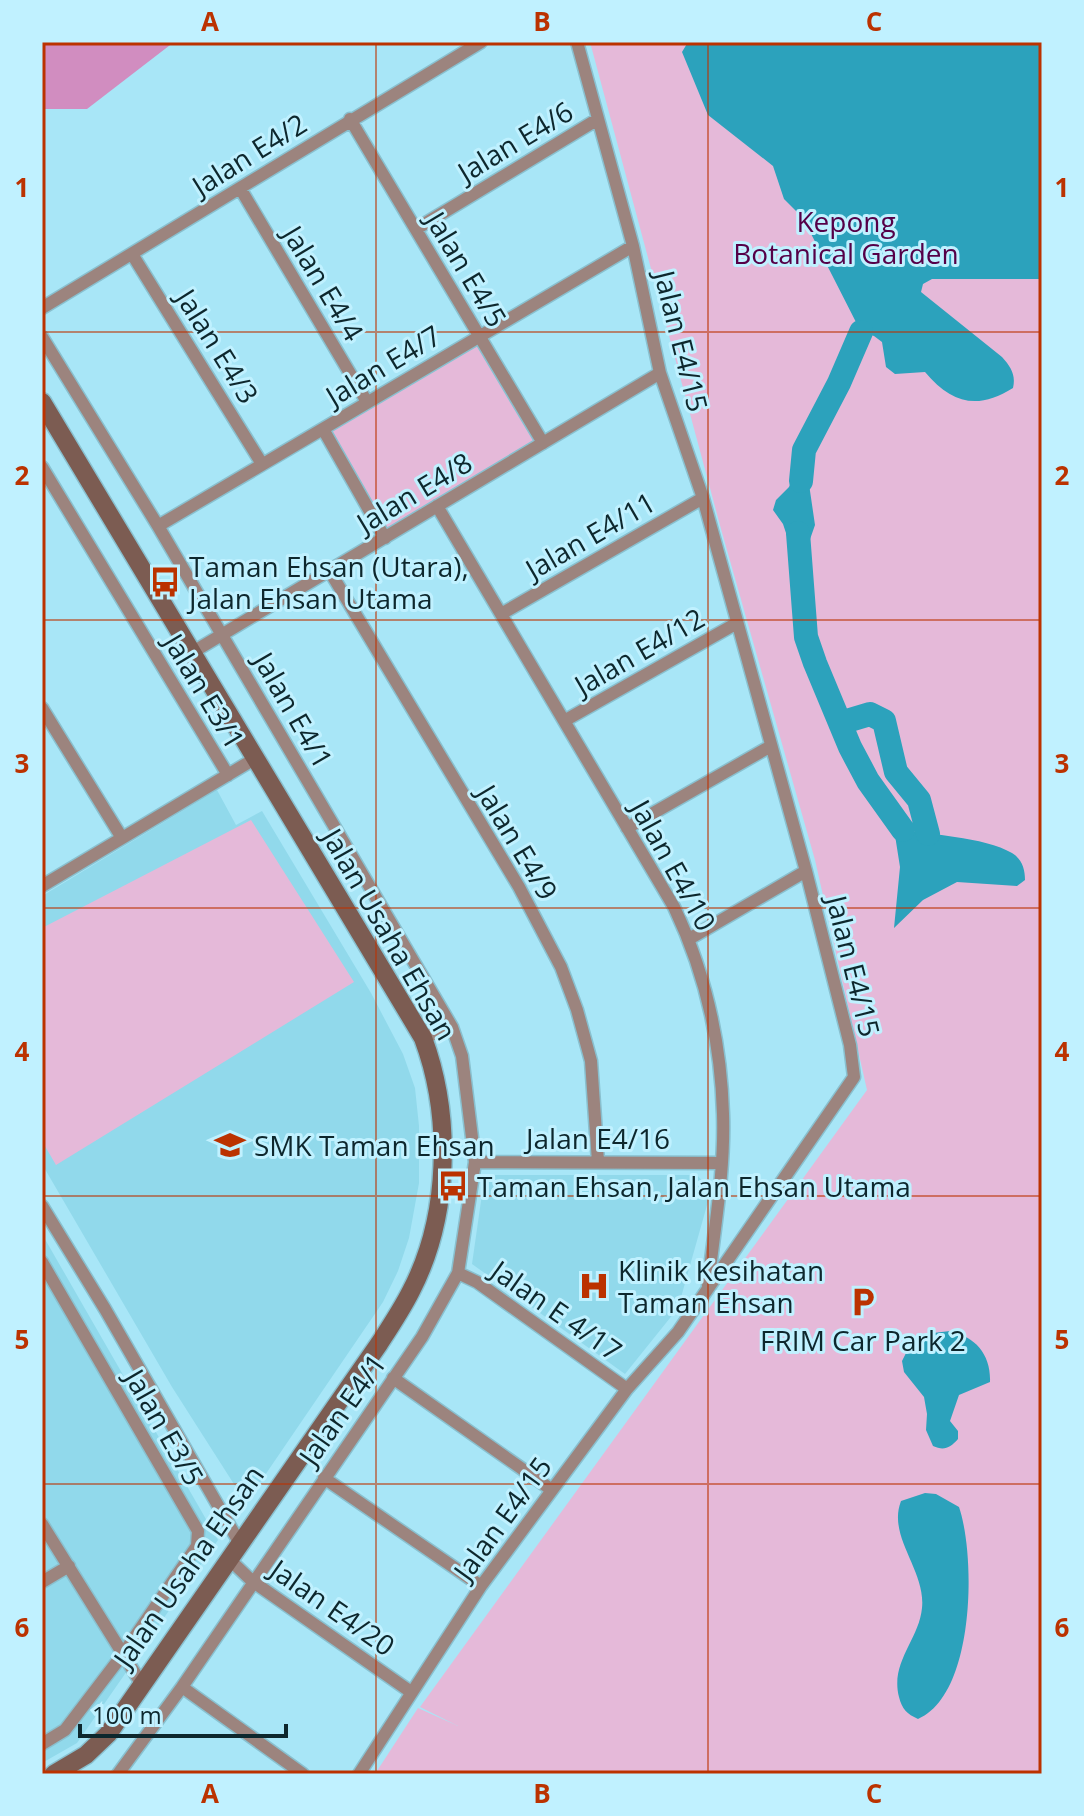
<svg xmlns="http://www.w3.org/2000/svg" width="1084" height="1816" viewBox="0 0 1084 1816" font-family="'Open Sans',sans-serif">
<style>
.built{fill:#91d9eb}
.green{fill:#e5b9d9}
.forest{fill:#d18dc0}
.water{fill:#2ca2bc}
.lines{fill:none;stroke-linecap:round;stroke-linejoin:round}
.river{stroke:#2ca2bc;stroke-width:24}
.street-casing{stroke:#89c0cf;stroke-width:15}
.secondary-casing{stroke:#89c0cf;stroke-width:21}
.street{stroke:#9c847e;stroke-width:12}
.secondary{stroke:#7c5c52;stroke-width:18}
.grid{fill:none;stroke:#bb3200;stroke-width:2;stroke-opacity:0.55}
.labels{text-anchor:middle;dominant-baseline:central;stroke-width:6;stroke-linejoin:round;paint-order:stroke}
.street-label{font-size:28px;fill:#0d272d;stroke:#c0f1ff}
.park-label{font-size:28px;fill:#550048;stroke:#c0f1ff}
.poi-label{font-size:28px;fill:#0d272d;stroke:#c0f1ff;text-anchor:start}
.neatline{fill:none;stroke:#bb3200;stroke-width:3}
.grid-label{font-size:26px;text-anchor:middle;font-weight:bold;fill:#bb3200}
</style>
<rect width="100%" height="100%" fill="#a8e6f7"/>
<!-- built -->
<path class="built" d="M217,790L236,825L262,811L371,993L403,1054L415,1088L419,1126V1183L409,1238L398,1271L383,1302L246,1503L172,1387L42,1164V896Z
M495,1175H697L711,1191L678,1308L625,1374L472,1264L483,1187Z
M42,1234L218,1540L77,1743L42,1763Z"/>
<!-- green -->
<path class="green" d="M590,42H1042V1774H375L418,1708L458,1726L420,1707L867,1090L815,860L721,529Z
M479,336L543,443L385,538L323,429Z
M251,820L354,982L56,1165L42,1141V928Z"/>
<!-- forest -->
<path class="forest" d="M42,42H174L87,109H42Z"/>
<!-- water -->
<path class="water" d="M688,42H1042V279H932L923,284L921,292L1002,357C1011,367 1016,375 1013,388C978,410 952,404 925,372L895,374L886,367L882,342L874,336L861,332L803,218L784,199L773,166L708,115L682,52Z
M804,450L815,525L801,565L794,557L783,524L773,510L776,500L789,487Z
M894,829C926,834 985,837 1012,853C1022,859 1025,869 1025,880L1017,886L957,882L923,900L894,928L900,867Z
M950,1331C976,1337 991,1355 990,1382L959,1395L950,1421L958,1431V1439C950,1448 944,1451 933,1446L926,1430L927,1414L924,1397L904,1372L902,1361L909,1347L925,1334Z
M925,1493L936,1494L959,1507C976,1557 975,1695 918,1719C907,1714 902,1709 899,1697C890,1662 919,1640 922,1608C926,1570 887,1537 901,1501Z"/>
<g class="lines">
<!-- river -->
<path class="river" d="M801,481L804,450L839,383L861,332
M798,533L806,637L815,663L850,747L868,781L903,830
M840,723L870,714L884,721L896,772L919,800L928,834"/>
<!-- street casing -->
<g class="street-casing">
<path id="street" d="M350,119L543,443
M240,188L367,402
M416,229L598,119
M132,254L262,464
M42,308L481,42
M42,337L158,526L452,1027L462,1056L475,1162L458,1273L422,1337L182,1687L118,1774
M323,429L385,538
M42,467L228,775
M437,506L674,907C705,972 721,1042 723,1114C725,1171 714,1230 708,1286
M158,526L633,246
M329,570L519,887L561,967L577,1010L591,1061L598,1162
M501,614L703,498
M193,652L660,373
M42,708L122,838
M564,721L737,623
M627,828L771,746
M42,886L256,758
M689,939L806,871
M423,1038L452,1027
M475,1162L721,1163
M42,1206L105,1309L239,1542
M42,1262L198,1531L197,1546L123,1654L65,1730L42,1744
M458,1273L477,1282L627,1389
M393,1378L552,1490
M324,1478L481,1586
M42,1524L141,1683
M229,1559L252,1581L411,1692
M42,1582L69,1566
M182,1687L303,1774
M359,1774L481,1586L627,1389L678,1332L854,1077L850,1045L806,871L703,498L660,373L633,246L577,42"/>
</g>
<!-- secondary casing -->
<g class="secondary-casing">
<path id="secondary" d="M42,402L423,1038C452,1116 450,1216 411,1291C402,1309 390,1327 379,1344L108,1734L86,1755L54,1774"/>
</g>
<!-- street -->
<use href="#street" class="street"/>
<!-- secondary -->
<use href="#secondary" class="secondary"/>
</g>
<!-- grid -->
<path class="grid" d="M376,42V1774M708,42V1774M42,332H1042M42,620H1042M42,908H1042M42,1196H1042M42,1484H1042"/>
<!-- icons -->
<defs>
<g id="bus-bare" transform="scale(2.4)"><path d="M-5-6H5V4H4V6H2V4H-2V6H-4V4H-5ZM-3.5-4V0h7V-4ZM-3.5 1.2v1.5H-2V1.2ZM2 1.2v1.5H3.5V1.2Z" fill="#bb3200" stroke="#c0f1ff" stroke-width="2.5" paint-order="stroke"/></g>
<g id="school-bare" transform="scale(2.4)"><path d="M0-5L7-2L0 1L-7-2ZM-4 1L0 2.5L4 1V4Q0 6-4 4Z" fill="#bb3200" stroke="#c0f1ff" stroke-width="2.5" paint-order="stroke"/></g>
<g id="hospital-bare" transform="scale(2.4)"><path d="M-5-5h3v3.5h4V-5h3V5h-3V1.5h-4V5h-3Z" fill="#bb3200" stroke="#c0f1ff" stroke-width="2.5" paint-order="stroke"/></g>
<g id="parking-bare" transform="scale(2.4)"><path d="M-3.5-5.5H1a3.5 3.5 0 0 1 0 7H-1V5.5H-3.5ZM-1-3.4V-.6H.8a1.4 1.4 0 0 0 0-2.8Z" fill="#bb3200" stroke="#c0f1ff" stroke-width="2.5" paint-order="stroke"/></g>
</defs>
<g fill-rule="evenodd">
<use href="#bus-bare" x="165" y="582"/>
<use href="#school-bare" x="230" y="1145"/>
<use href="#bus-bare" x="453" y="1186"/>
<use href="#hospital-bare" x="594" y="1286"/>
<use href="#parking-bare" x="863" y="1302"/>
</g>
<g class="labels">
<!-- street labels -->
<g class="street-label">
<text transform="translate(515 141) rotate(-31)">Jalan E4/6</text>
<text transform="translate(249 154) rotate(-32)">Jalan E4/2</text>
<text transform="translate(467 269) rotate(59)">Jalan E4/5</text>
<text transform="translate(324 283) rotate(59)">Jalan E4/4</text>
<text transform="translate(682 341) rotate(76)">Jalan E4/15</text>
<text transform="translate(218 346) rotate(58)">Jalan E4/3</text>
<text transform="translate(383 365) rotate(-31)">Jalan E4/7</text>
<text transform="translate(414 492) rotate(-31)">Jalan E4/8</text>
<text transform="translate(590 535) rotate(-30)">Jalan E4/11</text>
<text transform="translate(639 651) rotate(-30)">Jalan E4/12</text>
<text transform="translate(205 691) rotate(59)">Jalan E3/1</text>
<text transform="translate(294 710) rotate(60)">Jalan E4/1</text>
<text transform="translate(518 842) rotate(59)">Jalan E4/9</text>
<text transform="translate(674 865) rotate(61)">Jalan E4/10</text>
<text transform="translate(390 934) rotate(60)">Jalan Usaha Ehsan</text>
<text transform="translate(854 966) rotate(76)">Jalan E4/15</text>
<text x="598" y="1138">Jalan E4/16</text>
<text transform="translate(557 1310) rotate(35)">Jalan E 4/17</text>
<text transform="translate(342 1409) rotate(-55)">Jalan E4/1</text>
<text transform="translate(165 1427) rotate(60)">Jalan E3/5</text>
<text transform="translate(502 1518) rotate(-54)">Jalan E4/15</text>
<text transform="translate(188 1566) rotate(-55)">Jalan Usaha Ehsan</text>
<text transform="translate(333 1607) rotate(35)">Jalan E4/20</text>
</g>
<!-- park labels -->
<g class="park-label">
<text x="846" y="221">Kepong<tspan x="846" dy="32">Botanical Garden</tspan></text>
</g>
<!-- poi labels -->
<g class="poi-label">
<text x="189" y="566">Taman Ehsan (Utara),<tspan x="189" dy="32">Jalan Ehsan Utama</tspan></text>
<text x="254" y="1145">SMK Taman Ehsan</text>
<text x="477" y="1186">Taman Ehsan, Jalan Ehsan Utama</text>
<text x="618" y="1270">Klinik Kesihatan<tspan x="618" dy="32">Taman Ehsan</tspan></text>
<text x="863" y="1340" text-anchor="middle">FRIM Car Park 2</text>
</g>
</g>
<!-- border -->
<rect width="1084" height="1816" fill="none" stroke="#c0f1ff" stroke-width="88"/>
<!-- scale -->
<path d="M80 1724v12h206v-12" fill="none" stroke="#0d272d" stroke-width="4"/>
<text x="92" y="1724" font-size="24" fill="#0d272d" stroke="#c0f1ff" stroke-width="6" paint-order="stroke">100 m</text>
<rect x="44" y="44" width="996" height="1728" class="neatline"/>
<g class="grid-label">
<text x="210" y="31">A</text>
<text x="542" y="31">B</text>
<text x="874" y="31">C</text>
<text x="22" y="197">1</text>
<text x="1062" y="197">1</text>
<text x="22" y="485">2</text>
<text x="1062" y="485">2</text>
<text x="22" y="773">3</text>
<text x="1062" y="773">3</text>
<text x="22" y="1061">4</text>
<text x="1062" y="1061">4</text>
<text x="22" y="1349">5</text>
<text x="1062" y="1349">5</text>
<text x="22" y="1637">6</text>
<text x="1062" y="1637">6</text>
<text x="210" y="1803">A</text>
<text x="542" y="1803">B</text>
<text x="874" y="1803">C</text>
</g>
</svg>
